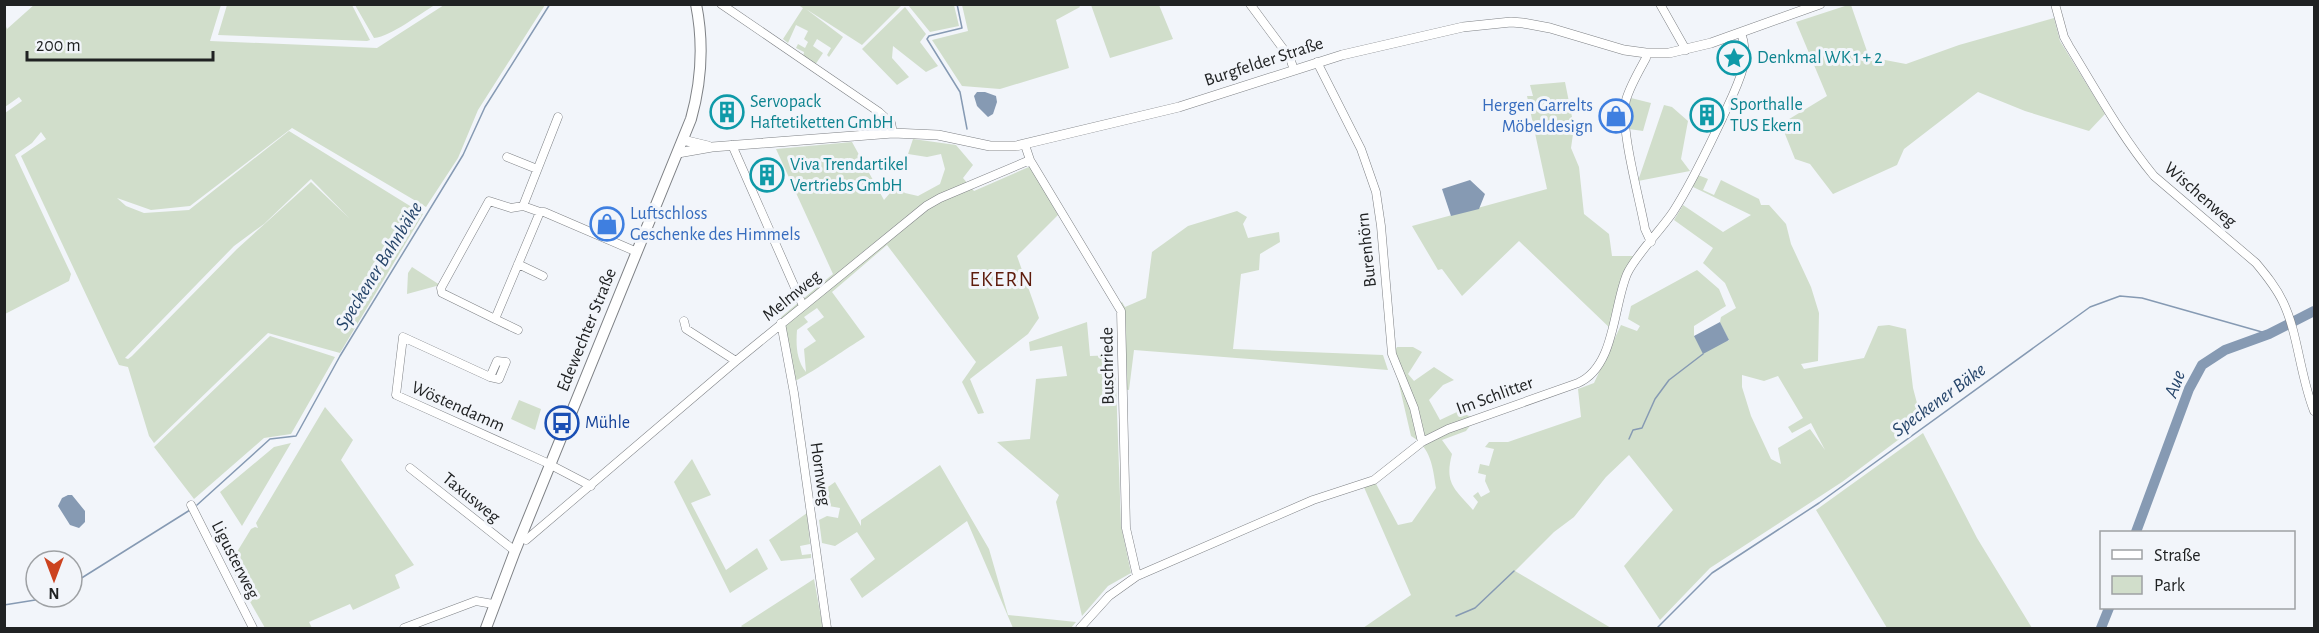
<svg xmlns="http://www.w3.org/2000/svg" width="2319" height="633" viewBox="0 0 2319 633" font-family="'Alegreya Sans',sans-serif">
<style>
.green{fill:#d1decb;fill-rule:evenodd}
.water{fill:#869ab3}
.lines{fill:none;stroke-linecap:round;stroke-linejoin:round}
.stream{stroke:#869ab3;stroke-width:1.5}
.river{stroke:#869ab3;stroke-width:10}
.minor-casing{stroke:#7e8185;stroke-width:9}
.tertiary-casing{stroke:#7e8185;stroke-width:10}
.secondary-casing{stroke:#7e8185;stroke-width:12}
.minor{stroke:#fff;stroke-width:8}
.tertiary{stroke:#fff;stroke-width:9}
.secondary{stroke:#fff;stroke-width:10}
.labels{text-anchor:middle;dominant-baseline:central;stroke-width:6;stroke-linejoin:round;paint-order:stroke}
.culture-label{font-size:18px;fill:#0d838f;stroke:#f2f5fa;text-anchor:start}
.street-label{font-size:18px;fill:#202223;stroke:#f2f5fa}
.shop-label{font-size:18px;fill:#366cbe;stroke:#f2f5fa;text-anchor:end}
.transit-label{font-size:18px;fill:#164399;stroke:#f2f5fa;text-anchor:start}
.water-label{font-size:20px;font-style:italic;fill:#27466b;stroke:#f2f5fa}
.quarter-label{font-size:21px;letter-spacing:1.5px;fill:#5e1c0c;stroke:#f2f5fa}
</style>
<rect width="100%" height="100%" fill="#f2f5fa"/>
<!-- green -->
<path class="green" d="M35,4L221,5L210,41L377,48L444,5H545L478,110L458,158L426,207L292,128L190,206L151,210L117,198L126,206L144,213L189,210L289,131L423,214L340,353L268,333L154,443L149,436L128,367L119,365L21,156L46,139L41,132L32,143L15,155L71,274L69,281L5,314V113L22,101L19,97L5,107V24L7,29ZM311,179L349,218L311,182L237,249L132,356L128,359L125,358L234,246L264,224Z
M352,5L370,40L367,41L218,35L227,5Z
M355,5H435C419,14 392,36 374,38Z
M798,5H902L862,45L806,9L843,37L829,57L827,55L831,48L817,39L813,46L823,53L815,65L803,57L804,52L796,48L798,44L805,48L808,42L804,39L808,31L796,25L788,43L783,39L803,8Z
M908,5H954L959,26L930,32Z
M1079,5L1080,7L1056,20L1069,68L1000,89L962,86L932,40L968,31L962,5Z
M1091,5H1159L1173,39L1110,58Z
M1848,5H1851L1869,57L1906,64L1959,45L2054,18L2060,41L2105,114L2089,131L2025,111L1978,92L1904,149L1897,165L1833,194L1810,164L1795,159L1781,124L1827,96L1796,22Z
M905,7L926,34L920,42L938,66L926,72L893,46L892,58L909,77L897,85L862,49Z
M1565,82L1574,127L1571,148L1579,167L1584,214L1609,234L1612,256H1635L1628,272L1612,330L1519,241L1462,296L1442,269L1438,270L1412,226L1547,189L1527,96H1533L1530,85Z
M1631,98L1651,103L1643,131L1629,129L1628,109Z
M1664,105L1672,107L1688,121L1681,159L1690,171L1638,181Z
M913,139L956,145L973,165L963,178L974,191L1031,166L1058,215L1017,256L1039,318L1028,334L970,379L984,413L978,414L962,382L976,362L887,245L832,292L865,337C853,344 800,381 792,382L781,317L833,274L776,149L852,142L884,200L896,186L905,193L918,196L940,184L945,169L941,154L927,157L908,154ZM817,308L824,317L807,329L816,341L804,349L806,372C796,360 796,344 797,330L808,322L804,317Z
M1698,175L1708,179L1703,190L1714,195L1721,180L1759,199L1761,205H1769L1786,224L1791,244L1811,287L1819,313L1818,361L1801,364L1804,369L1864,358L1878,326L1889,325L1906,329L1913,388L1922,422L1842,482L1710,568L1660,620L1624,566L1673,510L1629,455L1606,477L1574,517L1554,532L1515,571L1611,628H1363L1411,595L1363,485L1374,480L1398,525L1412,522L1436,488C1433,468 1431,447 1411,436L1392,354L1397,347H1413L1422,352L1408,374L1414,381L1434,367L1454,380L1443,385L1429,400L1440,420L1459,411L1475,419L1466,431L1442,440L1452,454C1444,484 1455,489 1473,510L1478,502L1473,496L1478,492L1481,497L1490,492L1485,481L1486,475L1478,473L1480,464L1489,466L1494,449L1485,447L1489,442H1508L1581,417L1578,389L1594,383L1621,325L1637,331L1640,326L1628,319L1631,306L1697,270L1719,289L1726,306L1694,326V336L1729,341L1720,322L1721,317L1736,308L1725,283L1703,263L1713,248L1674,220L1683,205L1723,232L1751,215L1691,186ZM1742,375L1764,381L1778,376L1803,418L1788,427L1792,433L1811,423L1825,450L1810,429L1778,448L1781,464L1771,459L1751,416L1742,387Z
M1237,211L1247,217L1243,224L1248,238L1279,232L1280,242L1260,254L1259,270L1241,274L1233,349L1383,355L1388,370L1134,350L1129,390L1123,389L1117,305L1122,302L1125,307L1146,298L1152,252L1188,226Z
M412,267L440,285L407,294L408,273Z
M1087,322L1090,356L1115,355L1121,525L1131,573L1108,586L1082,616L1056,502L1059,495L997,442L1030,439L1036,379L1067,376L1062,346L1030,351L1029,342Z
M270,336L335,357L291,434L264,438L194,499L154,447Z
M519,400L541,409L535,430L511,419Z
M325,407L353,440L341,460L414,565L395,575L400,588L353,610L350,604L309,622L312,628H265L229,565L251,529L255,527L258,528L256,523Z
M1923,433L1977,538L2032,628H1887L1816,510Z
M291,443L242,526L220,492L274,447Z
M692,459L711,495L691,503L726,570L757,548L768,569L730,593L674,482Z
M940,465L989,549L1008,615L1076,622L1071,628H1013L967,521L862,598L850,579L875,559L857,532L835,546L822,543L819,520L827,516L838,518L840,508L829,506L821,492L835,482L861,526V520Z
M807,513L810,544L800,546L802,555L811,554V558L781,561L769,540Z
M814,579L823,628H743L741,626Z"/>
<!-- water -->
<path class="water" d="M977,92H985L996,96L997,102L993,114L988,117L977,106L974,96Z
M1470,180L1485,194L1479,209L1451,216L1442,189Z
M1720,322L1729,340L1703,354L1694,336Z
M68,495H72L85,511V522L79,528L70,525L58,506L62,498Z"/>
<g class="lines">
<!-- stream -->
<path class="stream" d="M957,4L962,28L929,36L927,39L960,92L967,129
M1629,439L1633,430L1642,428L1655,399L1669,380L1703,354
M197,505L270,439L296,436L340,356L463,155L485,107L550,4
M72,584L190,510
M4,605L54,597
M1456,616L1475,608L1514,571
M1657,628L1712,573L1819,503L2090,307L2120,296L2142,298L2269,334"/>
<!-- river -->
<path class="river" d="M2136,532L2189,389L2202,365L2225,350L2269,334L2314,311
M2101,628L2109,608"/>
<!-- minor casing -->
<g class="minor-casing">
<path id="minor" d="M721,4L879,112L891,123L893,133
M1250,4L1290,58L1294,70
M1660,4L1686,50
M2055,4L2064,37L2069,46C2096,90 2121,136 2154,176L2256,263C2266,275 2276,287 2283,302C2298,333 2300,376 2314,411
M1646,53V58C1639,71 1630,86 1626,100C1619,126 1640,200 1645,229L1651,242
M1317,62L1361,149L1376,192L1381,226L1392,354L1414,408L1422,442
M732,145L803,306
M1025,145L1030,160L1121,311L1126,528L1137,576
M507,157L537,169
M523,206L558,117
M540,212L495,319L442,293L441,288L489,201L511,208L523,206L540,212H544L637,252
M518,264L543,276
M495,319L518,330
M684,321L686,329L736,361
M781,323L794,393L827,628
M490,377L497,361L506,362L499,379L490,377L403,337L396,395L545,462L591,486
M410,468L515,551
M191,505L253,628
M526,540L736,361L926,206L940,198L1030,160
M404,628L476,601L493,604
M1080,628L1109,596L1137,576L1313,500L1374,480L1422,442L1448,429L1578,383C1615,367 1613,307 1627,274C1635,256 1661,230 1673,212C1692,183 1707,150 1722,119C1729,103 1738,86 1743,68C1746,57 1745,43 1741,33"/>
</g>
<!-- tertiary casing -->
<g class="tertiary-casing">
<path id="tertiary" d="M683,140L708,146
M678,153L712,147L893,133L938,135L990,146H1016L1179,107L1342,55L1463,27L1511,22L1523,23L1550,28L1624,50L1646,53H1669L1711,43L1820,4"/>
</g>
<!-- secondary casing -->
<g class="secondary-casing">
<path id="secondary" d="M486,628L515,551L691,119C702,80 704,44 696,4"/>
</g>
<!-- minor -->
<use href="#minor" class="minor"/>
<!-- tertiary -->
<use href="#tertiary" class="tertiary"/>
<!-- secondary -->
<use href="#secondary" class="secondary"/>
</g>
<!-- icons -->
<defs>
<g id="sight-ring" transform="scale(1.725)"><circle r="9.5" fill="#f2f5fa" stroke="#0f9aa8" stroke-width="1.5"/><path d="M0-6L1.8-2.2L6-1.7L2.9 1.2L3.7 5.4L0 3.3L-3.7 5.4L-2.9 1.2L-6-1.7L-1.8-2.2Z" fill="#0f9aa8"/></g>
<g id="building-ring" transform="scale(1.725)"><circle r="9.5" fill="#f2f5fa" stroke="#0f9aa8" stroke-width="1.5"/><path d="M-4-6H4V6H1V3H-1V6H-4ZM-2.5-4.3h1.7v1.8h-1.7ZM.8-4.3h1.7v1.8H.8ZM-2.5-1h1.7V.8h-1.7ZM.8-1h1.7V.8H.8Z" fill="#0f9aa8"/></g>
<g id="shop-ring" transform="scale(1.725)"><circle r="9.5" fill="#f2f5fa" stroke="#3f7fe0" stroke-width="1.5"/><path d="M-5-2.5h2.3a2.7 3.5 0 0 1 5.4 0H5L5.5 6h-11ZM-1.5-2.5h3a1.5 2.3 0 0 0-3 0Z" fill="#3f7fe0"/></g>
<g id="bus-ring" transform="scale(1.725)"><circle r="9.5" fill="#f2f5fa" stroke="#1a4fb4" stroke-width="1.5"/><path d="M-5-6H5V4H4V6H2V4H-2V6H-4V4H-5ZM-3.5-4V0h7V-4ZM-3.5 1.2v1.5H-2V1.2ZM2 1.2v1.5H3.5V1.2Z" fill="#1a4fb4"/></g>
</defs>
<g fill-rule="evenodd">
<use href="#sight-ring" x="1734" y="58"/>
<use href="#building-ring" x="727" y="112"/>
<use href="#building-ring" x="1707" y="115"/>
<use href="#shop-ring" x="1616" y="116"/>
<use href="#building-ring" x="767" y="175"/>
<use href="#shop-ring" x="607" y="224"/>
<use href="#bus-ring" x="562" y="423"/>
</g>
<g class="labels">
<!-- culture labels -->
<g class="culture-label">
<text x="1757" y="58">Denkmal WK 1 + 2</text>
<text x="750" y="102">Servopack<tspan x="750" dy="21">Haftetiketten GmbH</tspan></text>
<text x="1730" y="105">Sporthalle<tspan x="1730" dy="21">TUS Ekern</tspan></text>
<text x="790" y="165">Viva Trendartikel<tspan x="790" dy="21">Vertriebs GmbH</tspan></text>
</g>
<!-- street labels -->
<g class="street-label">
<text transform="translate(1264 62) rotate(-18)">Burgfelder Straße</text>
<text transform="translate(2200 195) rotate(41)">Wischenweg</text>
<text transform="translate(1367 250) rotate(-96)">Burenhörn</text>
<text transform="translate(792 296) rotate(-39)">Melmweg</text>
<text transform="translate(587 330) rotate(-68)">Edewechter Straße</text>
<text transform="translate(1108 366) rotate(-91)">Buschriede</text>
<text transform="translate(1495 396) rotate(-20)">Im Schlitter</text>
<text transform="translate(458 407) rotate(24)">Wöstendamm</text>
<text transform="translate(820 474) rotate(82)">Hornweg</text>
<text transform="translate(471 498) rotate(39)">Taxusweg</text>
<text transform="translate(235 560) rotate(63)">Ligusterweg</text>
</g>
<!-- shop labels -->
<g class="shop-label">
<text x="1593" y="106">Hergen Garrelts<tspan x="1593" dy="21">Möbeldesign</tspan></text>
<text x="630" y="214" text-anchor="start">Luftschloss<tspan x="630" dy="21">Geschenke des Himmels</tspan></text>
</g>
<!-- transit labels -->
<g class="transit-label">
<text x="585" y="423">Mühle</text>
</g>
<!-- water labels -->
<g class="water-label">
<text transform="translate(379 266) rotate(-58)">Speckener Bahnbäke</text>
<text transform="translate(2175 384) rotate(-69)">Aue</text>
<text transform="translate(1939 400) rotate(-36)">Speckener Bäke</text>
</g>
<!-- quarter labels -->
<g class="quarter-label">
<text x="1002" y="279">EKERN</text>
</g>
</g>
<!-- border -->
<rect width="2319" height="633" fill="none" stroke="#202223" stroke-width="12"/>
<!-- legend -->
<rect x="2100" y="531" width="195" height="78" fill="#f2f5fa" stroke="#9ea1a4" stroke-width="1.5"/>
<rect x="2112" y="550" width="30" height="9" fill="#ffffff" stroke="#9ea1a4" stroke-width="1.5"/>
<text x="2154" y="561" font-size="18" fill="#202223">Straße</text>
<rect x="2112" y="576" width="30" height="18" fill="#d1decb" stroke="#9ea1a4" stroke-width="1.5"/>
<text x="2154" y="591" font-size="18" fill="#202223">Park</text>
<!-- north arrow -->
<g transform="translate(54 579) rotate(180)"><circle r="28" fill="#f2f5fa" stroke="#9ea1a4" stroke-width="1.5"/>
<path d="M0-4.5L10 22L0 15L-10 22Z" fill="#cc4320"/>
<text y="-9" font-size="16" font-weight="bold" text-anchor="middle" fill="#202223">N</text>
</g>
<!-- scale -->
<path d="M27 51v9h186v-9" fill="none" stroke="#202223" stroke-width="3"/>
<text x="36" y="51" font-size="18" fill="#202223" stroke="#f2f5fa" stroke-width="4.5" paint-order="stroke">200 m</text>
</svg>
